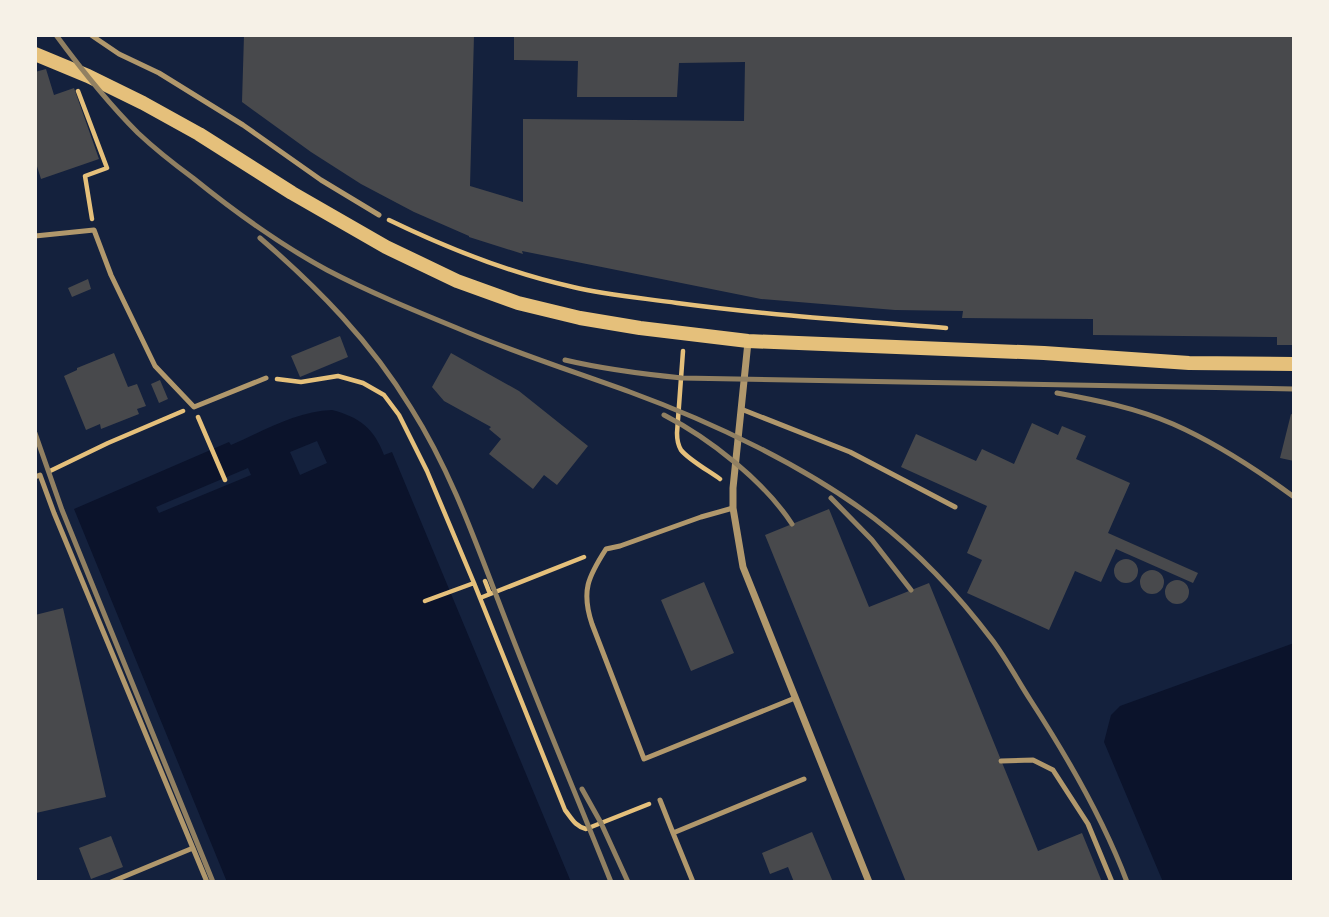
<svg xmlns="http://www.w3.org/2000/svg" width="1329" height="917" viewBox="0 0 1329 917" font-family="'Source Serif 4',serif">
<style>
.water{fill:#0b132b}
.pier{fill:#14213d}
.building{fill:#48494c}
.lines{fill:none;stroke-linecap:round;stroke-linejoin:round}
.path{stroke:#e5c07b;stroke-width:4.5}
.service{stroke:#b1986c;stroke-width:5}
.minor{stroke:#b1986c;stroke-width:7}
.secondary{stroke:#e5c07b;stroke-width:14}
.rail{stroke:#918062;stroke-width:5}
</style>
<rect width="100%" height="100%" fill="#14213d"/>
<!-- water -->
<path class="water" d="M332,410C359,417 374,428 384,455L392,452L571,882H227L74,509L229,442L231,445C263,431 297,411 332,410Z
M1294,643V882H1163L1104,742L1111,715L1120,706Z"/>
<!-- pier -->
<path class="pier" d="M317,441L327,463L300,475L290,452Z
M248,468L251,475L159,513L156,507Z"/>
<!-- building -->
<path class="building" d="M244,35H474L470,186L523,202V119L744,121L745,62L679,63L677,97H577L578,61L514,60V35H1294V345H1277V337L1093,335V319L962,318L963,311L895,310L761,299L522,251L523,254L469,237V236L414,212L361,184L311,152L242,102Z
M46,69L54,95L74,88L99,159L41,179L35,160V72Z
M88,279L91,289L72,297L68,288Z
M340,336L348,357L300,377L291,356Z
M114,353L128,387L137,384L146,406L137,409L139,414L101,429L100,424L86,430L64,376L77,370V368Z
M451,353L519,391L588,446L557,485L544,475L533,489L489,454L501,439L489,429L491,427L444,401L432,387Z
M160,380L168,399L159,403L151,384Z
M1291,414L1294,415V461L1280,458Z
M1032,423L1058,435L1062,426L1086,436L1076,459L1130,483L1108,533L1198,573L1193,583L1116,549L1101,582L1075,571L1049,630L967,593L982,560L967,553L987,506L901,467L916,434L976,461L982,449L1014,464Z
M829,509L869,607L929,583L1038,851L1082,833L1102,882H906L765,535Z
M1114 571a12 12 0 1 1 24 0a12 12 0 1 1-24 0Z
M1140 582a12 12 0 1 1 24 0a12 12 0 1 1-24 0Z
M1165 592a12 12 0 1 1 24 0a12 12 0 1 1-24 0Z
M704,582L734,653L691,671L661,600Z
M63,608L106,797L36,813L35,807V615Z
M812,832L833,882H794L788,867L770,874L762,853Z
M111,836L123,867L91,879L79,848Z"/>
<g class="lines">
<!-- path -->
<path class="path" d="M78,91L107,168L85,176L92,219
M389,220C447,248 509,273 573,287C607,295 642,298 677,303C767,315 857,321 946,328
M683,351L677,433C677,438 678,445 681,450C689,460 709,471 720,479
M277,379L301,382L338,376L363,383L384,395L399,415L427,471L474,583L565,810C572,819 575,826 586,829L649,804
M198,417L225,480
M50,471L108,443L183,411
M485,581L490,594
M480,598L584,557
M425,601L474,583"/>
<!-- service -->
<path class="service" d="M91,35L119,54L159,73L243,125L321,180L379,215
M35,236L94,230L111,275L155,366L194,407L266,378
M741,409L850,452L955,507
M35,477L40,475L54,513L207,882
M733,508L701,517L620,546L606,549C588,577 581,591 592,624L644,759L795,698
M1001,761L1033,760L1053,770L1088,824L1112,882
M660,800L673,833L804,779
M673,833L693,882
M111,882L193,848"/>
<!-- minor -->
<path class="minor" d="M748,342L733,488V508L743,567L869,882"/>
<!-- secondary -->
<path class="secondary" d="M35,54L88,76L143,103L199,134L292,193L386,247L457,281L518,303L580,318L640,328L748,341L1044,353L1189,363L1294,364"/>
<!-- rail -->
<path class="rail" d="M56,35C81,69 108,103 138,133C155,149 174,164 193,178C235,212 279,244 327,270C369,292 413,310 457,328C513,352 572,371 630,392C712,422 805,466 875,519C919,553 959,596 993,641C1007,660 1018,681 1031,701C1068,758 1103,818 1127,882
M260,238C318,288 371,342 411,408C454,476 479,552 508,626C541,712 577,797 611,882
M565,360C603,369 642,374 682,378L1294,389
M1057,393C1096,400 1136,408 1173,424C1216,443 1256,469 1294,497
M664,415C709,438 764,481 792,524
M35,433L62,510L213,882
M831,498L872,540L911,590
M582,789L601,823L628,882"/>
</g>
<!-- border -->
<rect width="1329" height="917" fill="none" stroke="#f6f1e7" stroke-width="74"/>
</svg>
